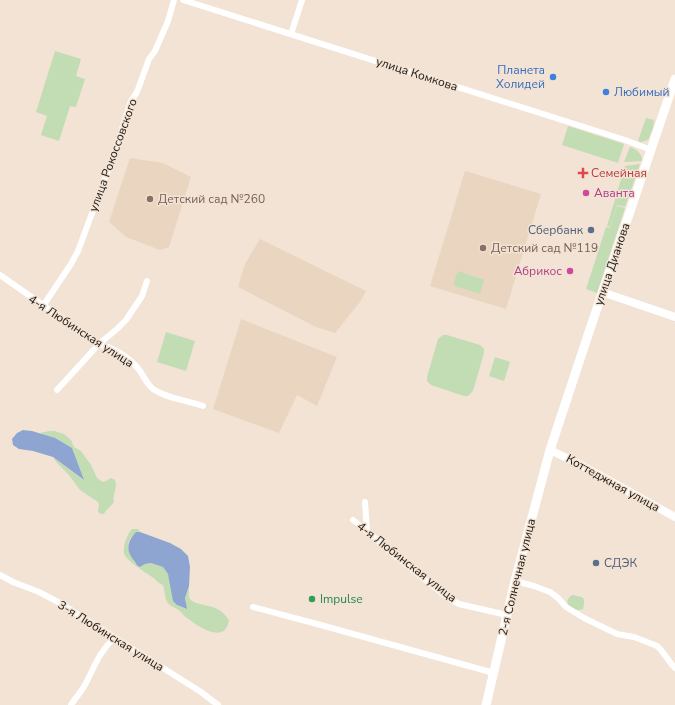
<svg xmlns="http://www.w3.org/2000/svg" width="675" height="705" viewBox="0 0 675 705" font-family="'Nunito Sans',sans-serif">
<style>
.built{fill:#ead5c1}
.green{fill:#c2dcb4}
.water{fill:#8da5d0}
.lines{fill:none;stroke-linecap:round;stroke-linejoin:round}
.minor{stroke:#fff;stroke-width:6}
.tertiary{stroke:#fff;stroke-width:8}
.secondary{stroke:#fff;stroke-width:9}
.shop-dot{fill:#3f7fe0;stroke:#f2e3d4;stroke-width:1.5}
.health-dot{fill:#e0444e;stroke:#f2e3d4;stroke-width:1.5}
.hotel-dot{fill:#d1479c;stroke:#f2e3d4;stroke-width:1.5}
.education-dot{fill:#8d6e63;stroke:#f2e3d4;stroke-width:1.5}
.service-dot{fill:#5c6f8a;stroke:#f2e3d4;stroke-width:1.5}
.leisure-dot{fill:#2e9e5b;stroke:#f2e3d4;stroke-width:1.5}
.labels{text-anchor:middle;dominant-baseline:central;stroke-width:3;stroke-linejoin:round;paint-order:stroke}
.shop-label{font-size:12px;fill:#366cbe;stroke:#f2e3d4;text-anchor:end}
.street-label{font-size:12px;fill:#1d1813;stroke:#f2e3d4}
.health-label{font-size:12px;fill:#be3a42;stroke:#f2e3d4;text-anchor:start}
.hotel-label{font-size:12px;fill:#b23c85;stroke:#f2e3d4;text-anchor:start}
.education-label{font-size:12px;fill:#785e54;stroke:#f2e3d4;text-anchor:start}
.service-label{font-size:12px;fill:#4e5e75;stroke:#f2e3d4;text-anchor:end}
.leisure-label{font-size:12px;fill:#27864d;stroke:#f2e3d4;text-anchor:start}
</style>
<rect width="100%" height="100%" fill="#f2e3d4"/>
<!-- built -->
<path class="built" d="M130,158L163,163L191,177L169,247L160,250L126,237L109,222Z
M465,171L541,194L506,309L430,286Z
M260,239L366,291L360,302L335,333L316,327L238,287L245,264Z
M241,319L337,357L317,406L297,395L279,433L213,409Z"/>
<!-- green -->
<path class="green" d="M55,51L81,59L76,76L85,79L76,107L70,106L59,141L41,135L47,116L36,112Z
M646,118L654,120L653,128L648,140L641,142L638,141Z
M568,126L624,144L618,163L562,145Z
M630,147C636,149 643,154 642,161L624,162Z
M640,164L625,207L617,205L610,227L607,226L625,166Z
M617,206L625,208L597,293L586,289L606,227L610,228Z
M458,271L484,280L480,294L453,285Z
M166,332L195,341L186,371L157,362Z
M443,335H447L480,345L484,349V353L473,391L468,396H464L431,385L427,381V377L438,339Z
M495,357L510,362L504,381L489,376Z
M49,431H54L64,434L71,440L74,447L81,451L91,465L97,478L101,481L104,482L111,478L115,480C118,488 112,494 114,502C111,507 106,509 104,514H101L98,512L99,504L98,502L80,490L69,475L57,463L53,457L83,480L72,448L40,433Z
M132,529H138L140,532H136C133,535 129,539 128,544C128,551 133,563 140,567L145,564L151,563L163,567L168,574L177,605L186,609L185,598L189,586C189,590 188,596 190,599C194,605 211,605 217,609C222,611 226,616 229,620C225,645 199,627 187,618C185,617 183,614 181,612C177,608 171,607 168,603C164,598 165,590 163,585C158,583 156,580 152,577C144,571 134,566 127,558C126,557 124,554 124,553C123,546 127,534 132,529Z
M572,595C584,597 586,597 583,609C574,613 560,603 572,595Z"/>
<!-- water -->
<path class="water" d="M23,430L32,431L55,438L72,448L84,480L53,457L33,451L19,449L13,445L12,439L17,433Z
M136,532H140L170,543L181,549L188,556L190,567L189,586L185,598L187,609L177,605L173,601L168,574L163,567L151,563L145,564L140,567C135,564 138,566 135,562C126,551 126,543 136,532Z"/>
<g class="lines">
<!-- minor -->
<path class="minor" d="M183,0L625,140L651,150
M291,34L302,0
M0,275L99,344C102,346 105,346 108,347C119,351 133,361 140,371C144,377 147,384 153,389C168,399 186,400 203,406
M43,306L71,264L78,251L115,151L131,101L137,92L149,59L155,51L168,21L174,0
M57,390L99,344L117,329L126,320L142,296L147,281
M365,502L367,531
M353,520L373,536L395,556L448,598L459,604L507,615
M0,575L13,582L39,592L60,603L201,692L218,705
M515,581L534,586L550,592L558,598L566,607L584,618L617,634L634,637L657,646C664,652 668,661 675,668
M253,607L317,624L494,673
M71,705C76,697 83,690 87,681C96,663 99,653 114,638"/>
<!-- tertiary -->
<path class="tertiary" d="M602,292L675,317
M550,450L579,464L675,517"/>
<!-- secondary -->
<path class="secondary" d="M486,705L515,581L550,450L589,332L675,79"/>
</g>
<!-- markers -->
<g class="shop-dot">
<circle cx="553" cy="77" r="4"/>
<circle cx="606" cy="92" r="4"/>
</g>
<path class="health-dot" d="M581 167h4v4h4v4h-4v4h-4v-4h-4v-4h4z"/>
<g class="hotel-dot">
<circle cx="586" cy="193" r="4"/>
<circle cx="570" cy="271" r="4"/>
</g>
<g class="education-dot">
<circle cx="150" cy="199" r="4"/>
<circle cx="483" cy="248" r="4"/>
</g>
<g class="service-dot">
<circle cx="591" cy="230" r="4"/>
<circle cx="596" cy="563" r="4"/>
</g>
<circle class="leisure-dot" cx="312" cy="599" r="4"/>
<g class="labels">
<!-- shop labels -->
<g class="shop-label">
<text x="545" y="70">Планета<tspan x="545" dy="14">Холидей</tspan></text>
<text x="614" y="92" text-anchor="start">Любимый</text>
</g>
<!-- street labels -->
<g class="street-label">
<text transform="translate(417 74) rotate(18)">улица Комкова</text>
<text transform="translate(113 155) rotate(-70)">улица Рокоссовского</text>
<text transform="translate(612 264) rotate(-71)">улица Дианова</text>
<text transform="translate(81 331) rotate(33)">4-я Любинская улица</text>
<text transform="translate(613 483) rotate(29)">Коттеджная улица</text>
<text transform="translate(407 562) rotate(38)">4-я Любинская улица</text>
<text transform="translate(517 577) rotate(-76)">2-я Солнечная улица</text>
<text transform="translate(111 636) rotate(32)">3-я Любинская улица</text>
</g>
<!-- health labels -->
<g class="health-label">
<text x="591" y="173">Семейная</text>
</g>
<!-- hotel labels -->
<g class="hotel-label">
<text x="594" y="193">Аванта</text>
<text x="562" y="271" text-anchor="end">Абрикос</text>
</g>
<!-- education labels -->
<g class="education-label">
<text x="158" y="199">Детский сад №260</text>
<text x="491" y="248">Детский сад №119</text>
</g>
<!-- service labels -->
<g class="service-label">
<text x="583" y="230">Сбербанк</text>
<text x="604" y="563" text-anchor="start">СДЭК</text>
</g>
<!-- leisure labels -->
<g class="leisure-label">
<text x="320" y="599">Impulse</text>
</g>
</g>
</svg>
